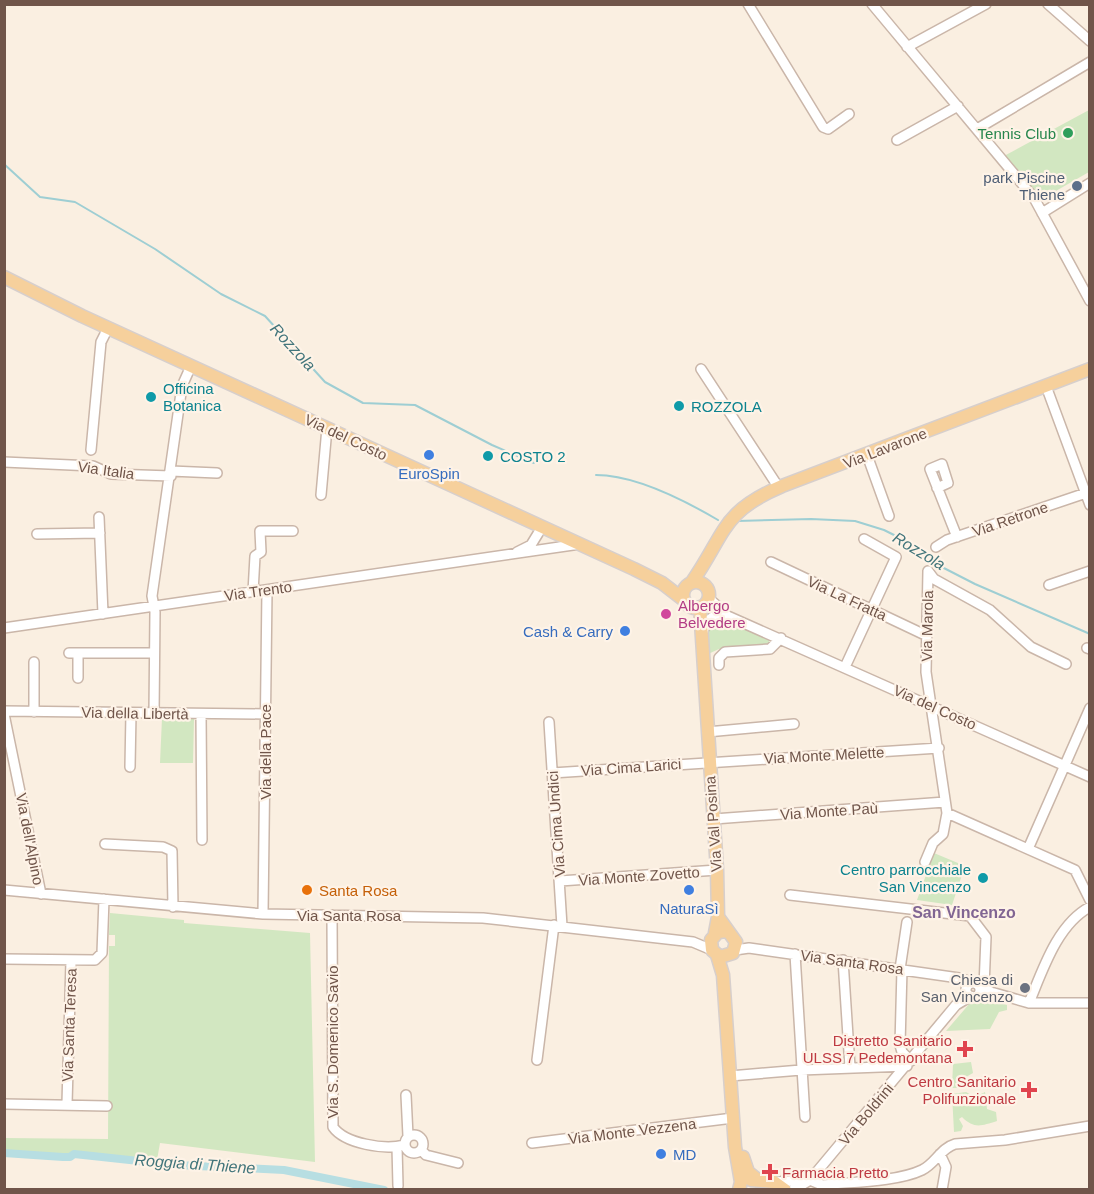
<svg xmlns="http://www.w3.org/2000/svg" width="1094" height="1194" viewBox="0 0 1094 1194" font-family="Helvetica,sans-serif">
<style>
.green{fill:#d2e7c1}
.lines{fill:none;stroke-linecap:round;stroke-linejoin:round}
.stream{stroke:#9eced3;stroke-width:2}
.canal{stroke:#b7dee2;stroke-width:8}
.minor-casing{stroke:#cab6a9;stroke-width:12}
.major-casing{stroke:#d7cfcc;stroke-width:15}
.minor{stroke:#fff;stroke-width:9}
.major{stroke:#f6d09c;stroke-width:12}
.leisure-dot{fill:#2e9e5b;stroke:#fef3e7;stroke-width:2}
.service-dot{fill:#5c6f8a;stroke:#fef3e7;stroke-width:2}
.culture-dot{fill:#0f9aa8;stroke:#fef3e7;stroke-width:2}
.shop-dot{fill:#3f7fe0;stroke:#fef3e7;stroke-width:2}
.hotel-dot{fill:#d1479c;stroke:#fef3e7;stroke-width:2}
.food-dot{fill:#e8710a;stroke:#fef3e7;stroke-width:2}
.worship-dot{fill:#6b7280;stroke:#fef3e7;stroke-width:2}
.health-dot{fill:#e0444e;stroke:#fef3e7;stroke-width:2}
.labels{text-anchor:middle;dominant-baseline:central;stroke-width:4.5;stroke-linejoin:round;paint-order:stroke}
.leisure-label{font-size:15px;fill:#27864d;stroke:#fef3e7;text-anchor:end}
.service-label{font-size:15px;fill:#4e5e75;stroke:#fef3e7;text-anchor:end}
.culture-label{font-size:15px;fill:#0d838f;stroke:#fef3e7;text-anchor:start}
.street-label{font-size:15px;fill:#70554a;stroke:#fef3e7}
.shop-label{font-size:15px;fill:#366cbe;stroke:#fef3e7}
.hotel-label{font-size:15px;fill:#b23c85;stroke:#fef3e7;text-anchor:start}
.food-label{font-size:15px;fill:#c56008;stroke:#fef3e7;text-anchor:start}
.worship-label{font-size:15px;fill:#5b616d;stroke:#fef3e7;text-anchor:end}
.health-label{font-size:15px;fill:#be3a42;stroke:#fef3e7;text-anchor:end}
.water-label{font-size:16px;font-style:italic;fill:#42757b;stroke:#fef3e7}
.neighbourhood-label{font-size:16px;font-weight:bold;fill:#816593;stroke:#fef3e7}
</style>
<rect width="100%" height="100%" fill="#faefe1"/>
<!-- green -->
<path class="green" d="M1089,110V172L1040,200L1004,156Z
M719,616L772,638L766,646L719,649L706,655L708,626Z
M162,718L194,719L193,763H160Z
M934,853L965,866L952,905L917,900Z
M110,913L184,920V923L310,933L315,1162L160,1143L157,1160L5,1151L4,1138L108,1139L109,946H115V935H109Z
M983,999L1007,1005V1010L999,1012L990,1029L946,1031L970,1003Z
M971,1062L973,1073L966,1077L958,1088H952L953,1064Z
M966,1092L975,1097L985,1092L987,1109L996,1112L997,1121C981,1126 974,1129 962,1117L959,1119L963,1126L961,1131L954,1132L952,1094Z"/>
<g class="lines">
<!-- stream -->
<path class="stream" d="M4,164L40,197L75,202L155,249L221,294L265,316L325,382L363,403L415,405L492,445L534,463
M596,475C636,475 684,500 718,520
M737,521L811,519L855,521L884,530L912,544L938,565L975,584L1090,634"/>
<!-- canal -->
<path class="canal" d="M4,1153L63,1157H70L74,1154L176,1165L284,1170L384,1190"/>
<!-- minor casing -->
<g class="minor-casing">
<path id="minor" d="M748,4L823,127L828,129L849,114
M872,4L1034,198L1090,301
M1048,4L1090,41
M907,47L986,4
M977,129L1090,62
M897,140L958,106
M1042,213L1090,183
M701,369L779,488
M1046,386L1090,505
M91,450L101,342L108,328
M867,455L889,516
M4,462L93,466L111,474L171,476
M171,471L217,473
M937,488L948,483L942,464L930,469L957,537
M321,495L327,428
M99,517L103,614
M37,534L100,533
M936,547L947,540L1086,493
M517,552L531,545L542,527
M771,562L923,634
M928,571L934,579L990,610L1031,647L1066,664
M1049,585L1090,571
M253,592L255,556L261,552L260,531H293
M708,598L721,609
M703,605L1090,777
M4,628L580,544
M702,634C706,621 711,614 725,615
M1087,648L1090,649
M69,653H78V678
M78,653H153
M34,662V712
M719,665V658L725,652L770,649L781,638
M845,667L896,557L864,539
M4,711L265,714
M154,713L155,612L152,596L182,386L191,366
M4,714L41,894
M201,714L202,840
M549,722L562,926
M707,732L794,724
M130,767L131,713
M552,773L939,748
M947,813L1075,870L1090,900
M714,819L945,802
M105,844L163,847L172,851L173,907
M1028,849L1090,708
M925,862L933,843L943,834L947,813L926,672L928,571
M560,881L717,870
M4,890L263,914L483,918L693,942L712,950
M790,895L970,916L986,937L984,987
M263,914L267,590
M332,915L333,1127C345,1144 385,1150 404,1145
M735,950L749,948L959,978L974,983
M795,954L805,1117
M4,959L95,960L102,953L104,899
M843,960L850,1067
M900,969L907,922
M902,969L900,1045L902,1052L911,1061
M966 990a7 7 0 1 1 14 0a7 7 0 1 1-14 0Z
M978,985L991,992L1029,1003H1090
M1029,1003C1042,972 1057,924 1090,907
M537,1060L554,925
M730,1076L801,1070L907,1066
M406,1095L408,1136
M4,1104L107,1106
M67,1104L71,961
M405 1144a9 9 0 1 1 18 0a9 9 0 1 1-18 0Z
M532,1143L733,1118
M397,1147L398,1186
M421,1150L426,1155L458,1163
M940,1154L946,1167L942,1190
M774,1182L810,1180L822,1185C850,1182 897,1182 922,1170C935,1164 941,1148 955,1144L1005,1140L1090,1126
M793,1190L810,1180L956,1005L971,996"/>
</g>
<!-- major casing -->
<g class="major-casing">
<path id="major" d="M4,277L82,316L634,569L662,583L684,600
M692,582C726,533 721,512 782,486L1090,369
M683 595a13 13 0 1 1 26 0a13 13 0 1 1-26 0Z
M700,607L717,870L718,917L715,933
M718,917L736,942L733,953L720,957L712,950L711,940L718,932L728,931
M717,955L723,975L735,1147L741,1182L739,1190
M743,1157L748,1172L758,1180
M751,1180L774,1182L785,1190"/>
</g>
<!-- minor -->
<use href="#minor" class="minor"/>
<!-- major -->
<use href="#major" class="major"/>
</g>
<!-- markers -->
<circle class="leisure-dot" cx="1068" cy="133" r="6"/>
<circle class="service-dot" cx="1077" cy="186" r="6"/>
<g class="culture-dot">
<circle cx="151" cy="397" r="6"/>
<circle cx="679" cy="406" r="6"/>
<circle cx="488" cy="456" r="6"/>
<circle cx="983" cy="878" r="6"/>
</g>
<g class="shop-dot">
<circle cx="429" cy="455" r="6"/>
<circle cx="625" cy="631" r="6"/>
<circle cx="689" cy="890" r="6"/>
<circle cx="661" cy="1154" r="6"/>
</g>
<circle class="hotel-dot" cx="666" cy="614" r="6"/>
<circle class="food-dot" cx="307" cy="890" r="6"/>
<circle class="worship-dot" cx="1025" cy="988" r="6"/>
<g class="health-dot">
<path d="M962 1040h6v6h6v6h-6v6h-6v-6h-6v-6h6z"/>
<path d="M1026 1081h6v6h6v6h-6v6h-6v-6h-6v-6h6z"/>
<path d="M767 1163h6v6h6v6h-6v6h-6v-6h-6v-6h6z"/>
</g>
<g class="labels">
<!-- leisure labels -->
<g class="leisure-label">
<text x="1056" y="133">Tennis Club</text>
</g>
<!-- service labels -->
<g class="service-label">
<text x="1065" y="177">park Piscine<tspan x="1065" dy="17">Thiene</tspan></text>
</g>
<!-- culture labels -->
<g class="culture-label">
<text x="163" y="388">Officina<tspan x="163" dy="17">Botanica</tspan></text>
<text x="691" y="406">ROZZOLA</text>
<text x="500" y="456">COSTO 2</text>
<text x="971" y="869" text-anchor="end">Centro parrocchiale<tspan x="971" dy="17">San Vincenzo</tspan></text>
</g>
<!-- street labels -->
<g class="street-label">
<text transform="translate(346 437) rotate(25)">Via del Costo</text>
<text transform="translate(885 448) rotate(-21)">Via Lavarone</text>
<text transform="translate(106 470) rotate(8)">Via Italia</text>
<text transform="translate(1010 519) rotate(-19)">Via Retrone</text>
<text transform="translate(258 591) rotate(-8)">Via Trento</text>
<text transform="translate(847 598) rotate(25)">Via La Fratta</text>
<text transform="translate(927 626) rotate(-89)">Via Marola</text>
<text transform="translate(935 707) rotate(24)">Via del Costo</text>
<text transform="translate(135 713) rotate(1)">Via della Libertà</text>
<text transform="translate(265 752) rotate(-90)">Via della Pace</text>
<text transform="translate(824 755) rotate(-3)">Via Monte Melette</text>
<text transform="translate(631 767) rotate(-4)">Via Cima Larici</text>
<text transform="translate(829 811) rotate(-4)">Via Monte Paù</text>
<text transform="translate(556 824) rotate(-94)">Via Cima Undici</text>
<text transform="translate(713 824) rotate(-94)">Via Val Posina</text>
<text transform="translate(30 839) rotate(79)">Via dell'Alpino</text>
<text transform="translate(639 876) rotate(-4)">Via Monte Zovetto</text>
<text x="349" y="915">Via Santa Rosa</text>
<text transform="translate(852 962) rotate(8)">Via Santa Rosa</text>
<text transform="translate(69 1025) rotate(-88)">Via Santa Teresa</text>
<text transform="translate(332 1042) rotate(-90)">Via S. Domenico Savio</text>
<text transform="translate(866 1114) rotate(-50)">Via Boldrini</text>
<text transform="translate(632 1131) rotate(-7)">Via Monte Vezzena</text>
</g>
<!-- shop labels -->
<g class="shop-label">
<text x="429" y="473">EuroSpin</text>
<text x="613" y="631" text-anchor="end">Cash &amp; Carry</text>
<text x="689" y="908">NaturaSì</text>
<text x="673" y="1154" text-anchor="start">MD</text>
</g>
<!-- hotel labels -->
<g class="hotel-label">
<text x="678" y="605">Albergo<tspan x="678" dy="17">Belvedere</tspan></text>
</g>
<!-- food labels -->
<g class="food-label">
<text x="319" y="890">Santa Rosa</text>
</g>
<!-- worship labels -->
<g class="worship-label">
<text x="1013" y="979">Chiesa di<tspan x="1013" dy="17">San Vincenzo</tspan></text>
</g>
<!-- health labels -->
<g class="health-label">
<text x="952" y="1040">Distretto Sanitario<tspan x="952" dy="17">ULSS 7 Pedemontana</tspan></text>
<text x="1016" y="1081">Centro Sanitario<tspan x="1016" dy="17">Polifunzionale</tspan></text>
<text x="782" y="1172" text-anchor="start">Farmacia Pretto</text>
</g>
<!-- water labels -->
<g class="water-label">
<text transform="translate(293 347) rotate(47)">Rozzola</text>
<text transform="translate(919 551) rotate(31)">Rozzola</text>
<text transform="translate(195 1164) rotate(4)">Roggia di Thiene</text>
</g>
<!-- neighbourhood labels -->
<g class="neighbourhood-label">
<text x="964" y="912">San Vincenzo</text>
</g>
</g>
<!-- border -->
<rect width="1094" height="1194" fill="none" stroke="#70554a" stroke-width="12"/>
</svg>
